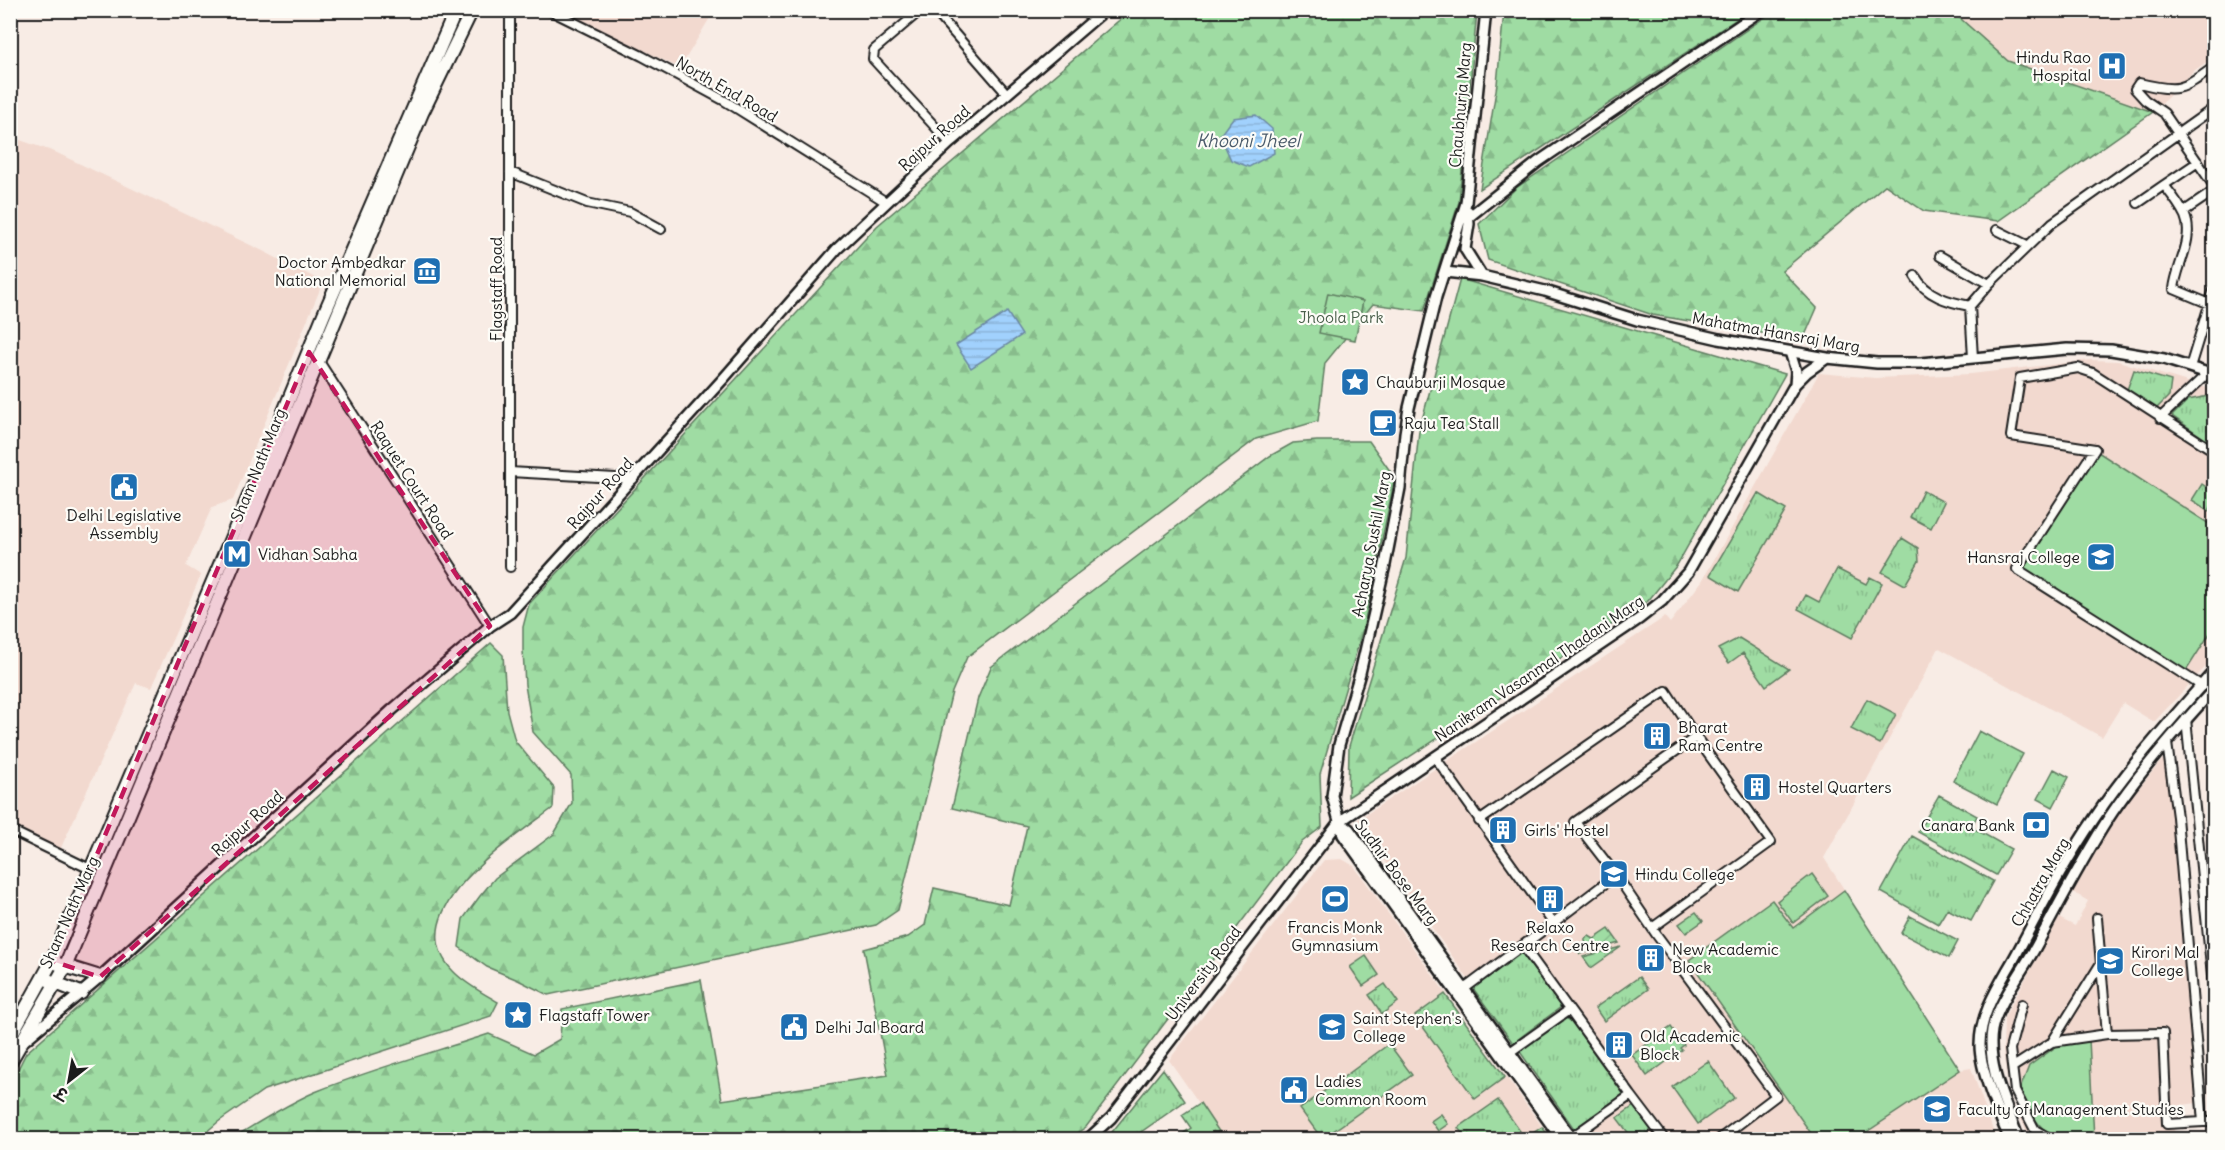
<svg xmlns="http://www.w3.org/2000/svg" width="2225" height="1150" viewBox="0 0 2225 1150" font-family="Delius,'Playpen Sans Deva',sans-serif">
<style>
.built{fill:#f2d9cf}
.grass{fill:url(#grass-tufts);stroke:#5e7c60;stroke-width:1.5}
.forest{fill:url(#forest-firs);stroke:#5e7c60;stroke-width:1.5}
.park{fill:#9fdca3;stroke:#5e7c60;stroke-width:1.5}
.garden{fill:url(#garden-furrows);stroke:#5e7c60;stroke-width:1.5}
.water{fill:url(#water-rules);stroke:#6c89a3;stroke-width:1.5}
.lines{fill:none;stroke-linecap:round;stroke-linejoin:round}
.minor-casing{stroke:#1c1c1c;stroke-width:12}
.tertiary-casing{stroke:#1c1c1c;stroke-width:14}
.primary-casing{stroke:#1c1c1c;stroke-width:16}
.minor{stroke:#fdfcf7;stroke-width:8}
.tertiary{stroke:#fdfcf7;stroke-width:9}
.primary{stroke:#fdfcf7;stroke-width:12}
.marked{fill:#c2185b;fill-opacity:0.2;stroke:#c2185b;stroke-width:4.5;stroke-dasharray:12 8;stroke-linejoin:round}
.labels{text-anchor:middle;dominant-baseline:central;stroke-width:4.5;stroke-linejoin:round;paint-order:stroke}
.poi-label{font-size:16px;fill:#1c1c1c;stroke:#fdfcf7;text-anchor:start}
.street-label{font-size:16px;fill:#1c1c1c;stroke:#fdfcf7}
.park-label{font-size:16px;fill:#4a5f4b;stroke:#fdfcf7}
.water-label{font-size:18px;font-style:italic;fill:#4b5b6b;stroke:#fdfcf7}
</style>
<defs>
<pattern id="grass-tufts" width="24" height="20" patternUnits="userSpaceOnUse" patternTransform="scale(1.5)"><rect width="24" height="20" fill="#9fdca3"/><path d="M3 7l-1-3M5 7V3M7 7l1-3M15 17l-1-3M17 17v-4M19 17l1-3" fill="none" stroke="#88bc8c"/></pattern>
<pattern id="forest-firs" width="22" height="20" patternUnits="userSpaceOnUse" patternTransform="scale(1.5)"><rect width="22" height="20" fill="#9fdca3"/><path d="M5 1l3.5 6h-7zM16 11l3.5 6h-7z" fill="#88bc8c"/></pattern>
<pattern id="garden-furrows" width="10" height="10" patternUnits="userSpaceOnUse" patternTransform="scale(1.5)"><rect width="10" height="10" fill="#9fdca3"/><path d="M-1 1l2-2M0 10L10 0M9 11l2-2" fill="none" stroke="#88bc8c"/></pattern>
<pattern id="water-rules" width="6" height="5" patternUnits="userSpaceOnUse" patternTransform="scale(1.5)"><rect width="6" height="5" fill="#a1d1fd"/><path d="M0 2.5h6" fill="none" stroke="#8ab3d8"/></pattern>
</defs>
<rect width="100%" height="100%" fill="#f8ece5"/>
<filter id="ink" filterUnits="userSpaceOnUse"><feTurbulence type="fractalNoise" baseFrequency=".0167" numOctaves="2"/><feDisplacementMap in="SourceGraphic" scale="12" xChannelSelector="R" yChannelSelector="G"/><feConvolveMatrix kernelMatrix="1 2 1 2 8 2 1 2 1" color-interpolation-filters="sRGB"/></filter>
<g filter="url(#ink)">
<!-- built -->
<path class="built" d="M562,11H714L680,68Z
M1952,11H2214V57L2195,70L2153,112L2007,61Z
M11,137L55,152L263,251L323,282L233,500L212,507L186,566L201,575L151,688L136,683L59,852L11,832Z
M2091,360L2118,361L2214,390V658L2154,722L2123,703L2102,737L1939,648L1824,858L1960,1070L1971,1068L1996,1139H1582L1356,821L1665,617L1670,623L1702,581L1819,373L1875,378L1971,374Z
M2167,754L2198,1103L2172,1106L2175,1139H2029L2008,1084L2003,1050L2004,1018L2059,918L2075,926L2088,901L2073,892L2119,812Z
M1342,859L1354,866L1551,1139H1224L1169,1060L1324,860Z"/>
<!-- grass -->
<path class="grass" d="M2134,370L2171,381L2169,396L2156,409L2127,390Z
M2214,395V445L2172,416L2188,400Z
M2202,484L2214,492V501L2209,511L2192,500Z
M1923,491L1944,502L1931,528L1910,517Z
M1758,493L1786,510L1738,592L1710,575Z
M1902,538L1918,548L1919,561L1905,585L1882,572Z
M1837,569L1866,584L1870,577L1882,583L1852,638L1798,609L1806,595L1819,602Z
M1739,638L1789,669L1766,686L1743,653L1729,663L1718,649Z
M1867,699L1896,714L1880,744L1851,729Z
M1979,731L2023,754L1997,804L1953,781Z
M2054,769L2069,777L2053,807L2038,799Z
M1939,795L1977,816L1971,827L2011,849L1996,875L1918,832Z
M1912,836L1993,881L1971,921L1947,909L1938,924L1881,892Z
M1910,916L1958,941L1949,958L1901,933Z
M1621,947L1591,968L1583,957Z
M1521,952L1561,1007L1513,1043L1472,987Z
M1366,956L1379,975L1363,986L1350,967Z
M1639,977L1648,989L1604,1021L1595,1008Z
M1385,984L1398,1002L1382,1014L1369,995Z
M1445,994L1505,1077L1475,1099L1415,1016Z
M1564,1017L1571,1021L1624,1095L1575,1130L1518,1049Z
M1671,1027L1684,1045L1680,1048L1682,1050L1647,1076L1632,1055Z
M1389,1044L1412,1075L1322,1139L1300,1109Z
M1708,1061L1734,1098L1698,1124L1672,1087Z
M1163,1069L1185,1101L1131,1139H1118L1112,1132Z
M1498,1100L1520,1131L1507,1139H1467L1458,1128Z
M1200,1103L1224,1139H1184L1181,1135L1191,1128L1182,1115Z
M1634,1106L1651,1130L1638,1139H1633L1617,1118Z
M1441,1114L1448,1124L1438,1131L1431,1121Z
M1542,1127L1551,1139H1524Z"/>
<!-- forest -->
<path class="forest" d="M1130,11H1477L1459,202L1424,311L1373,304L1325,363L1318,421L1256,439L967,657L952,692L898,910L876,925L548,995L518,980L487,967L459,947L463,919L480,896L495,878L554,834L572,803L571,775L533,732L525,685L523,650V627L529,604L877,226Z
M1504,11V10L1749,11L1480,189L1497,84Z
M1774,11H1952L2008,61L2153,112L1998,221L1924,211L1885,185L1782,271L1817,308L1803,340L1653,315L1488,260L1479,224L1516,188Z
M1460,279L1785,374L1677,565L1648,601L1348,797L1349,746L1406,558L1419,431Z
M1317,441H1369L1395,478L1363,629L1320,774L1322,827L1302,842L1086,1127L1068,1139H231C258,1123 285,1105 315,1092C371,1069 431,1053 489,1034L534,1054L560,1039L562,1009L701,980L722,1100L888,1075L864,949L908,937L925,925L934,888L1009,905L1027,826L952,808L978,698L991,667L1270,456L1293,443Z
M491,643L503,655L507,711L515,741L554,788L553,808C513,839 396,911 453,971C465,984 483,993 498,1002L491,1016L264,1090L218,1122L198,1139H11V1083L26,1053Z"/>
<!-- park -->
<path class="park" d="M1328,293L1363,301L1355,340L1319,333Z
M2098,452L2214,527V627L2186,671L2024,568Z
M1812,874L1828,896L1793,923L1777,901Z
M1844,890L1960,1070L1856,1139H1815L1689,960L1772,900L1793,928Z
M1696,912L1703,921L1686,933L1679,924Z
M2089,1039L2094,1139C2045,1139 2040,1134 2020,1089L2029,1066L2057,1046Z"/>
<!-- garden -->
<path class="garden" d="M1609,929L1619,943L1580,954L1578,951L1585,946V939L1589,936L1594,939Z"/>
<!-- water -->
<path class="water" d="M1256,115L1272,129L1274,153L1249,167L1231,160L1220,135L1233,118Z
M1007,312L1022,335L971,368L956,345Z"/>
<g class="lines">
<!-- minor casing -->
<g class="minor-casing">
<path id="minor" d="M549,10L642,56L725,101L886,202
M921,10L874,50L873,59L950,143
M934,10L1007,94
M2214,67C2182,90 2180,93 2139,83L2135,89L2145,100L2164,113L2214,186
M510,172L587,203L630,212L661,229
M2164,185L2198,162
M2138,203L2164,185C2171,194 2180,205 2185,216C2195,239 2176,266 2174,289L2210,304
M2183,212L2214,191
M1997,230L2027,245
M1940,256L1989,284
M1915,276C1926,296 1949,302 1970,306L1989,284L2052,223L2214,108
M1970,306L1973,358
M318,360L490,626
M2190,367L2214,289
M2160,418L2208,373
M510,472L633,479
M510,567V10
M2202,686L2017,569L2095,449L2011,436L2020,378L2078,368L2093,373L2214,451
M2186,719L2214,996
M2167,743L2177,817L2203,1122H2214
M1435,757L1553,923L1464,989
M1479,821L1666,691L1696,737
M10,830L90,869
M1616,875L1656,934L1776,1096L1718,1140
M2097,918L2107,1034
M1553,923L1616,875L1575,822L1696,737L1771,842L1652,928
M1523,946L1631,1095L1572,1137
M2022,1004L2010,1049L2015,1091L2035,1130L2053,1140
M2052,1042L2101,963
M1510,1052L1569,1010
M2013,1067L2052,1042L2107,1034L2163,1033L2167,1124L2203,1122
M1631,1095L1665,1140"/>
</g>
<!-- tertiary casing -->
<g class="tertiary-casing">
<path id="tertiary" d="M1486,10L1466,203L1436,297L1409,408L1405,433L1400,488L1385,565L1360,673L1339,745L1332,796L1343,835L1562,1140
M1468,211L1469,224L1465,249L1482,276
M1470,216L1538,162L1762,10
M1445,272L1482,276L1545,291L1637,320L1719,339L1827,358L1877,363H1921L2067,349L2111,350L2164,359L2214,375
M1790,352L1796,371L1795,384
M1339,822L1349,829L1573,1140
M25,1040L100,977L392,710L490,626L510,613L724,378L837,249L950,143L1105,10
M1087,1140L1111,1118L1339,822L1639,619L1662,601L1688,572L1795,384L1807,372L1827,358
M2010,1140C1999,1115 1980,1071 1980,1045C1980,1011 2002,981 2017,953C2041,908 2065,861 2094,819C2129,766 2172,719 2214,671
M2019,1140C2007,1106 1986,1067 1992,1030C1996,1007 2022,971 2034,950C2058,906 2081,861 2108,819C2138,773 2177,729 2214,689"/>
</g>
<!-- primary casing -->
<g class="primary-casing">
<path id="primary" d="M58,964L100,977
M48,980L81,993
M10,1037L52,961L260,470L324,314L456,10
M10,1062L65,967L422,113L472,10"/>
</g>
<!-- minor -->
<use href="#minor" class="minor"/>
<!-- tertiary -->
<use href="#tertiary" class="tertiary"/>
<!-- primary -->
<use href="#primary" class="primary"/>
</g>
</g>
<!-- marked area -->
<path class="marked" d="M309,352L490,626L100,977L52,961Z"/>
<!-- icons -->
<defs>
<g id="hospital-square" transform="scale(1.5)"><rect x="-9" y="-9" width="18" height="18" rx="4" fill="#1f6fb2" stroke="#fdfcf7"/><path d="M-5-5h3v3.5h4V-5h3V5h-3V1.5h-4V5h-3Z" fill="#fff"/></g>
<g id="museum-square" transform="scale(1.5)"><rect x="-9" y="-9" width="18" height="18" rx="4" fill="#1f6fb2" stroke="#fdfcf7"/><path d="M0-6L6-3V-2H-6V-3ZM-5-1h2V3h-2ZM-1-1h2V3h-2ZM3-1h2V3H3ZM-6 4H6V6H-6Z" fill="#fff"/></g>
<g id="sight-square" transform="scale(1.5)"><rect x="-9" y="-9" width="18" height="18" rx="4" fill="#1f6fb2" stroke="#fdfcf7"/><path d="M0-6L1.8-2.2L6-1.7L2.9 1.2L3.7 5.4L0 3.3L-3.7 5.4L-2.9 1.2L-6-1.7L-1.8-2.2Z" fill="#fff"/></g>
<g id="cafe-square" transform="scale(1.5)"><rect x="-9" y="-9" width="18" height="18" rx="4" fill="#1f6fb2" stroke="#fdfcf7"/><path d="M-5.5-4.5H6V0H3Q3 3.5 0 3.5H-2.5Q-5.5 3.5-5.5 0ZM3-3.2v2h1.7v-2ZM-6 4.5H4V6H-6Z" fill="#fff"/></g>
<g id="civic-square" transform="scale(1.5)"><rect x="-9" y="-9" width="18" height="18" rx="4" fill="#1f6fb2" stroke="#fdfcf7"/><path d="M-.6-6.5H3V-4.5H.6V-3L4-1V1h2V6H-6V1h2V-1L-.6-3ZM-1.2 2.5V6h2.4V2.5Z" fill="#fff"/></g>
<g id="metro-square" transform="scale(1.5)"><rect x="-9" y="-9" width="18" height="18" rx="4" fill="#1f6fb2" stroke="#fdfcf7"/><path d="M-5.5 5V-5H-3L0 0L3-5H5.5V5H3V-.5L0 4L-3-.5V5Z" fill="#fff"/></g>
<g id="university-square" transform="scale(1.5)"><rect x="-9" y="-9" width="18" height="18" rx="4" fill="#1f6fb2" stroke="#fdfcf7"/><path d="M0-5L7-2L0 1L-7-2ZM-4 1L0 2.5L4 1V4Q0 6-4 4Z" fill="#fff"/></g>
<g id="building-square" transform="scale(1.5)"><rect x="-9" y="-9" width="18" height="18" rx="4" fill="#1f6fb2" stroke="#fdfcf7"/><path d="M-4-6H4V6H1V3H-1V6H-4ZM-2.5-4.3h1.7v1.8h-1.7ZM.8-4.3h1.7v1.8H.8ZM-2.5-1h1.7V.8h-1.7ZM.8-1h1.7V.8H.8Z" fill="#fff"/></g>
<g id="bank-square" transform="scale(1.5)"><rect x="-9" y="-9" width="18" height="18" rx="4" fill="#1f6fb2" stroke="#fdfcf7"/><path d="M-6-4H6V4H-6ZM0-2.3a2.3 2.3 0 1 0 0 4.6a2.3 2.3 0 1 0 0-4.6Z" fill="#fff"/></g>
<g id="stadium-square" transform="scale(1.5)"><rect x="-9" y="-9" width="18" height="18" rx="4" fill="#1f6fb2" stroke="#fdfcf7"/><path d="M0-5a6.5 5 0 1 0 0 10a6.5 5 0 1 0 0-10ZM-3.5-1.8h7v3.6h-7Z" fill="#fff"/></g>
</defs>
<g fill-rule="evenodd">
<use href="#hospital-square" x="2112" y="66"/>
<use href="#museum-square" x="427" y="271"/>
<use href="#sight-square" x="1355" y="382"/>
<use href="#cafe-square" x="1383" y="423"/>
<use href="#civic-square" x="124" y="487"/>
<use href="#metro-square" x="237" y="554"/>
<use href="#university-square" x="2101" y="557"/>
<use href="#building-square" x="1657" y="736"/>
<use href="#building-square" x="1757" y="787"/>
<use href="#bank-square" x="2036" y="825"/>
<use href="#building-square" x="1503" y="830"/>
<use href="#university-square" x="1614" y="874"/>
<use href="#stadium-square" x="1335" y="899"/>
<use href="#building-square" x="1550" y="899"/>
<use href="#building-square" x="1651" y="958"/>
<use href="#university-square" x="2110" y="961"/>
<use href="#sight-square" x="518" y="1015"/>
<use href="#civic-square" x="794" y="1027"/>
<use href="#university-square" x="1332" y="1027"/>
<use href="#building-square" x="1619" y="1045"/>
<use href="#civic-square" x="1294" y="1090"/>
<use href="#university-square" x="1937" y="1109"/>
</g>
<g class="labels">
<!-- poi labels -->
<g class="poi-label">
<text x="2091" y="57" text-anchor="end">Hindu Rao<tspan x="2091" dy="18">Hospital</tspan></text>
<text x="406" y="262" text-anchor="end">Doctor Ambedkar<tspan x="406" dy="18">National Memorial</tspan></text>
<text x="1376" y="382">Chauburji Mosque</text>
<text x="1404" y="423">Raju Tea Stall</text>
<text x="124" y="515" text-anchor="middle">Delhi Legislative<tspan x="124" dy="18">Assembly</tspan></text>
<text x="258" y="554">Vidhan Sabha</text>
<text x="2080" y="557" text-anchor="end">Hansraj College</text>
<text x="1678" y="727">Bharat<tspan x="1678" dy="18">Ram Centre</tspan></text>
<text x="1778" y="787">Hostel Quarters</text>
<text x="2015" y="825" text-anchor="end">Canara Bank</text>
<text x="1524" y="830">Girls' Hostel</text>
<text x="1635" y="874">Hindu College</text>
<text x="1335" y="927" text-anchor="middle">Francis Monk<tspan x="1335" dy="18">Gymnasium</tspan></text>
<text x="1550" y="927" text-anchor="middle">Relaxo<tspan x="1550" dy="18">Research Centre</tspan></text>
<text x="1672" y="949">New Academic<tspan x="1672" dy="18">Block</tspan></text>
<text x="2131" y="952">Kirori Mal<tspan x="2131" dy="18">College</tspan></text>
<text x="539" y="1015">Flagstaff Tower</text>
<text x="1353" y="1018">Saint Stephen's<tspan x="1353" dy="18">College</tspan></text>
<text x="815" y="1027">Delhi Jal Board</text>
<text x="1640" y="1036">Old Academic<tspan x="1640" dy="18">Block</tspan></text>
<text x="1315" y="1081">Ladies<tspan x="1315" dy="18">Common Room</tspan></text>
<text x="1958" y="1109">Faculty of Management Studies</text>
</g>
<!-- street labels -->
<g class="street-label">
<text transform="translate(727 89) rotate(30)">North End Road</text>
<text transform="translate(1460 105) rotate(-85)">Chaubhurja Marg</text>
<text transform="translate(934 138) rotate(-42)">Rajpur Road</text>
<text transform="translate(496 289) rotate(-90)">Flagstaff Road</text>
<text transform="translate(1776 332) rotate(10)">Mahatma Hansraj Marg</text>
<text transform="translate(258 465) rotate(-68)">Sham Nath Marg</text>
<text transform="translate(412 480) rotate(57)">Raquet Court Road</text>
<text transform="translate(600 493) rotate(-48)">Rajpur Road</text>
<text transform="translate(1371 544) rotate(-79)">Acharya Sushil Marg</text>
<text transform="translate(1539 668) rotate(-34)">Nanikram Vasanmal Thadani Marg</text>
<text transform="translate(247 823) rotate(-42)">Rajpur Road</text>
<text transform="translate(1397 872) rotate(53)">Sudhir Bose Marg</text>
<text transform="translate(2040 882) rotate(-60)">Chhatra Marg</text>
<text transform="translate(69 912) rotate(-66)">Sham Nath Marg</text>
<text transform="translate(1203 973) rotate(-53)">University Road</text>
</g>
<!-- park labels -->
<g class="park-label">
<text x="1341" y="317">Jhoola Park</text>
</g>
<!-- water labels -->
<g class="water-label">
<text x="1248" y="140">Khooni Jheel</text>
</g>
</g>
<!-- margin -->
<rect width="2225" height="1150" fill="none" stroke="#fdfcf7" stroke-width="36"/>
<rect x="18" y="18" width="2189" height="1114" fill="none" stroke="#1c1c1c" stroke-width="2" filter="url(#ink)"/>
<!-- north arrow -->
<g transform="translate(69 1081) rotate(211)" stroke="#fdfcf7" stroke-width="4.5" paint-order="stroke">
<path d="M0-4.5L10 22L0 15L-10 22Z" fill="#1c1c1c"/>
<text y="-9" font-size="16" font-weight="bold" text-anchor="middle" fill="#1c1c1c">उ</text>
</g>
</svg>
